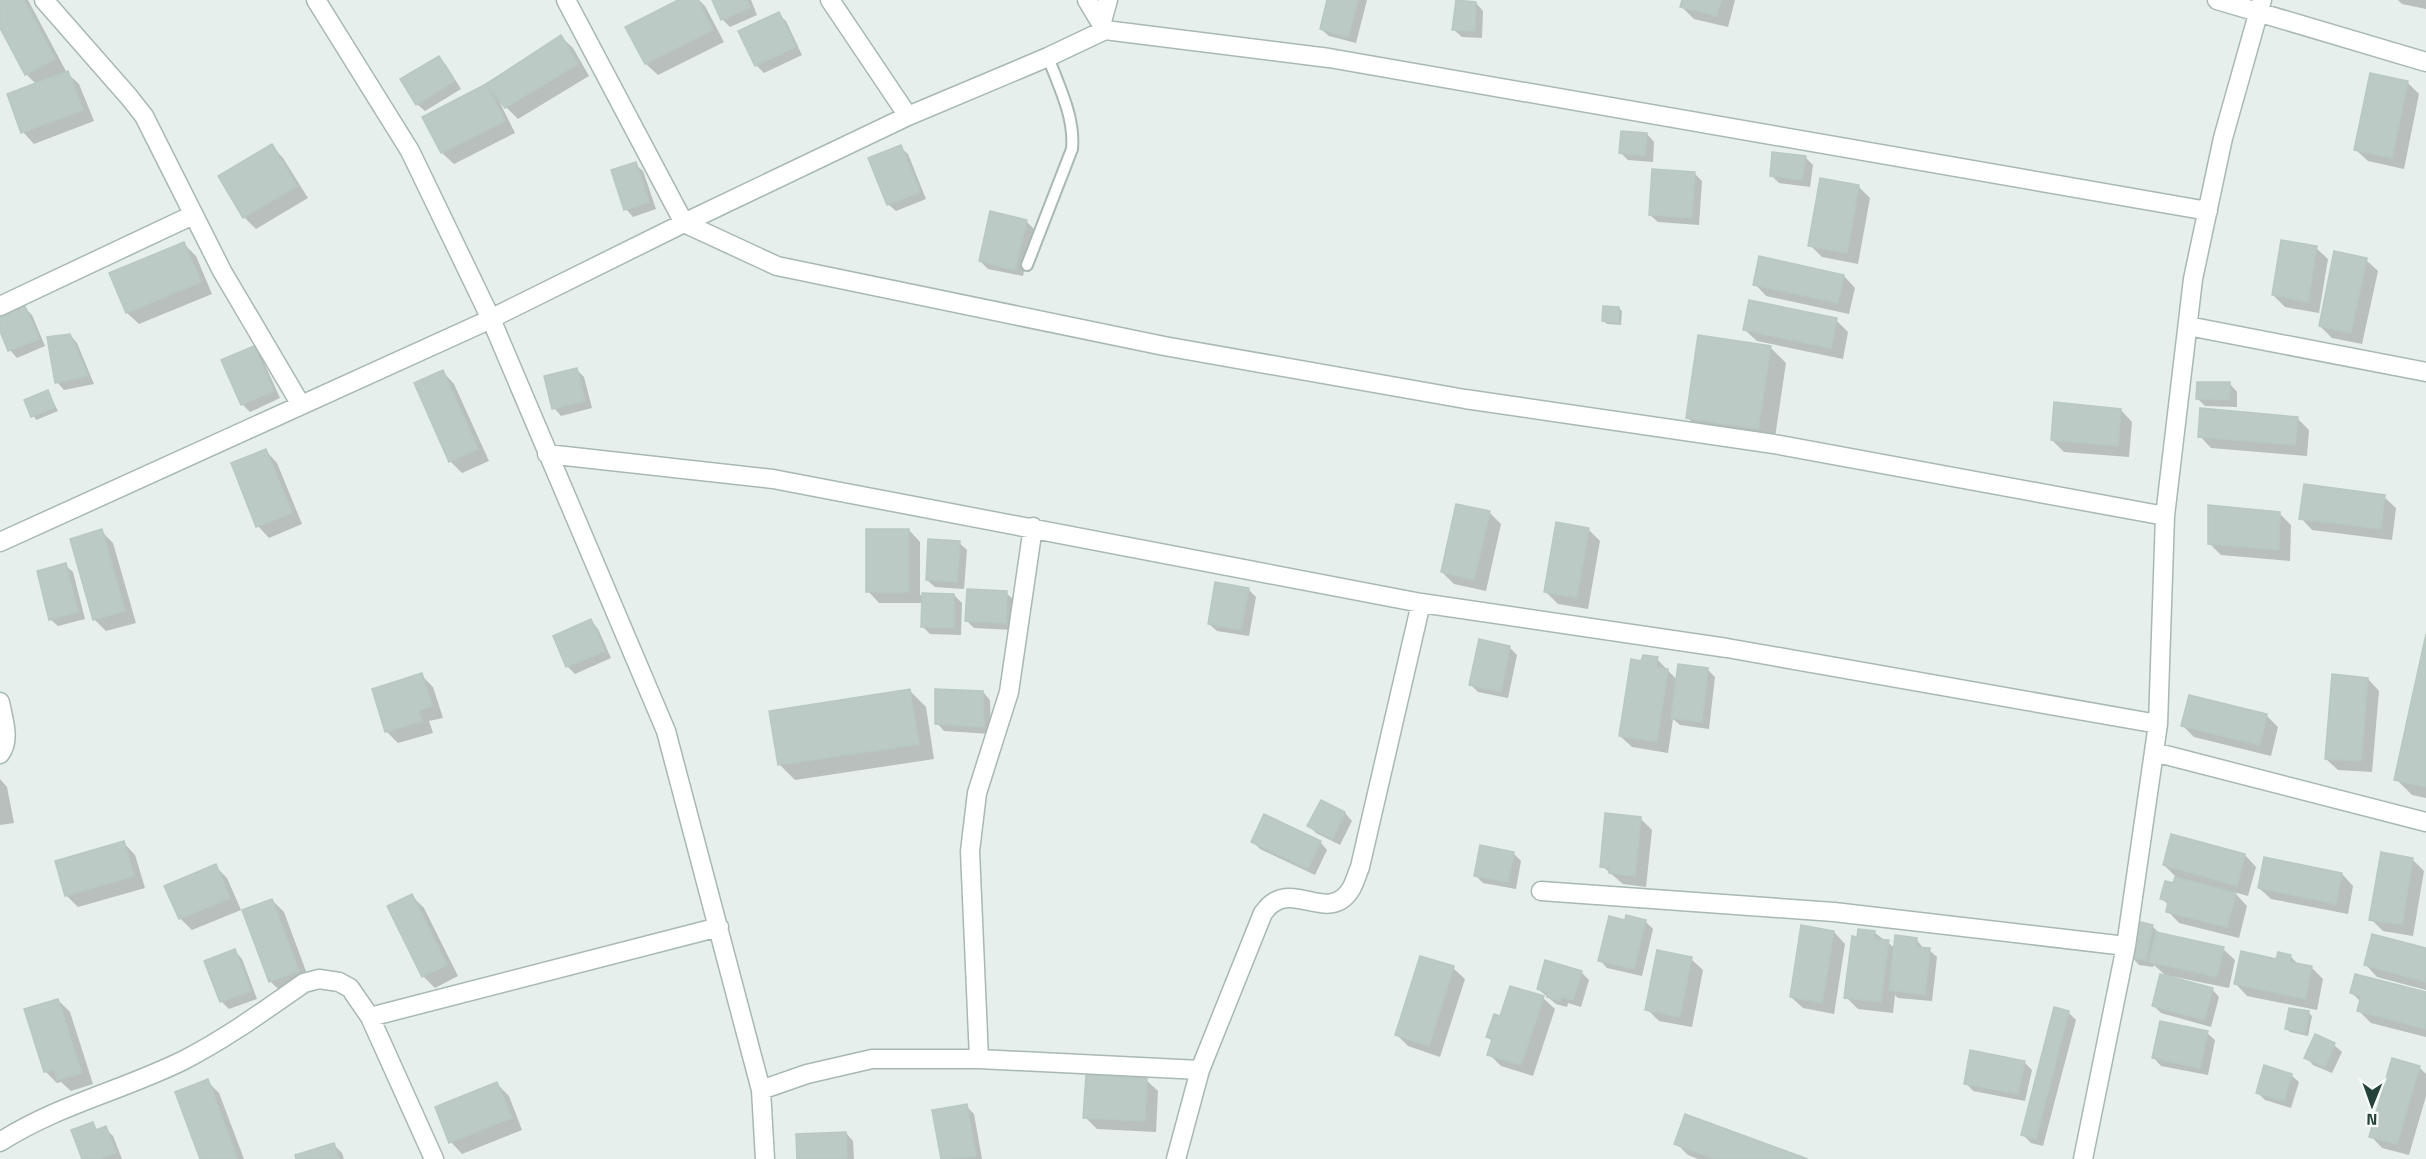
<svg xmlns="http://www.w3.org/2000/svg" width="2426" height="1159" viewBox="0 0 2426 1159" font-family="'Titillium Web',sans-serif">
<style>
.shadow{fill:#0003}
.building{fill:#bbcac4;stroke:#b8c9c2;stroke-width:1.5}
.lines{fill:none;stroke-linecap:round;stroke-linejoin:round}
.service-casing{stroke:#a8b8b2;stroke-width:14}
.minor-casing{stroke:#a8b8b2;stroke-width:21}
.service{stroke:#fff;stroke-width:10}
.minor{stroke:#fff;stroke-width:18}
</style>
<rect width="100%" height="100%" fill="#e6efeb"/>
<!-- shadow -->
<path class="shadow" d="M0,0H28L67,73L79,84L94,121L34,144L23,132L36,84L26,74L0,25Z
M682,0H699L705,6L724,42L658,75L646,64L627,27Z
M714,0H751L757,15L730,27L722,19Z
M1329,0H1367L1356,43L1329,36L1321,29Z
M1458,0L1476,3L1483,11L1482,38L1462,37L1454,30Z
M1683,0H1735L1728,27L1694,19L1682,7Z
M2398,0H2426V9L2402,4Z
M778,14L786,21L802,55L764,73L756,65L740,32Z
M561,37L573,48L589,76L518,119L498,99L515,133L454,164L442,153L424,118L486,86Z
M438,57L446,65L461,89L425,111L417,104Z
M2407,82L2419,94L2404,169L2368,161L2356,150Z
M1647,134L1654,142L1653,162L1628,160L1621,153Z
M272,146L283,158L308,198L256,229L244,217Z
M900,147L908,154L926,199L896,211L888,204Z
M1805,157L1813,165L1810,187L1779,183L1771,175Z
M635,164L643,171L656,209L633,217L626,209Z
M1695,174L1702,181L1699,225L1658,222L1650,215Z
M1858,186L1870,198L1858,264L1822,257L1810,245Z
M1026,221L1034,229L1023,276L988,269L980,261Z
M184,244L196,256L212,294L139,324L127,313L111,274Z
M2316,248L2328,259L2319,313L2285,307L2273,295Z
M2366,260L2378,271L2362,344L2332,338L2320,326Z
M1844,276L1855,288L1849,314L1766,296L1755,284Z
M25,308L32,315L45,346L17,358L10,350L0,328V318Z
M1619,308L1622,311L1621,325L1607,324L1604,321Z
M1836,320L1848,332L1843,359L1757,341L1745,330Z
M70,335L77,343L94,384L64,390L57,382Z
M1770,347L1786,363L1774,444L1703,434L1688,418Z
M254,348L261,356L280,398L250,412L242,404Z
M576,369L584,377L592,408L561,416L554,408Z
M443,372L454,384L489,461L462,473L450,461Z
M2230,384L2237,392V407L2205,406L2198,399Z
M47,392L58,411L36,420L26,401Z
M2121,410L2132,422L2129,457L2064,452L2052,440Z
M2297,418L2309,430L2307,456L2211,448L2200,436Z
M266,451L277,463L302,524L269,538L258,526Z
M2384,497L2396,508L2392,540L2312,530L2301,518Z
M1489,512L1501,524L1486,591L1454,584L1442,572Z
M2279,513L2291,525L2290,561L2221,555L2209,543Z
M1588,529L1600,541L1588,609L1558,604L1546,592Z
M909,530L920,542V595H954L962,603L961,635L930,634L922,626L923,603H879L868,591Z
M101,531L113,543L136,623L106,631L95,620Z
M959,543L967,550L964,589L935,587L927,580Z
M65,565L73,572L85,619L58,626L50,619Z
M1248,589L1256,597L1249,636L1217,631L1209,624Z
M1006,593L1014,600L1013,630L974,628L967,621Z
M591,621L598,629L611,658L575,674L567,666Z
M2426,641V798L2412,795L2396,779Z
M1509,647L1517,655L1508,698L1478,692L1470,684Z
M1657,659L1677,680L1708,670L1715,677L1709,729L1680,725L1673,719L1668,753L1632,747L1620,736L1643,663Z
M421,675L433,687L443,718L429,721L433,733L398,743L387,732L374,690Z
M2368,679L2379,691L2372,772L2338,770L2326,759Z
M910,691L926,707L934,759L795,780L779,764Z
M983,692L990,700L991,734L944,731L937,723Z
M2266,715L2278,727L2271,756L2194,737L2182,725Z
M0,779L7,787L14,823L0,825Z
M1321,802L1345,813L1352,821L1340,845L1316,833L1309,826Z
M1640,818L1652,830L1646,887L1623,884L1602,866Z
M1253,842H1320L1327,850L1315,875L1260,849Z
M124,843L135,855L145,888L78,907L66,895Z
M1513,853L1521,861L1516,889L1483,883L1475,875Z
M2245,855L2256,867L2248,896L2234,892L2247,906L2239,938L2179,923L2168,911L2169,905L2162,899L2179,880L2164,865Z
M2412,859L2424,871L2413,936L2383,931L2371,919Z
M215,866L227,878L241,910L192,930L180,918Z
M2342,874L2353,886L2348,914L2271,899L2259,888Z
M412,896L424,908L458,976L435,988L423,976Z
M272,900L284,912L310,982L282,993L270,981Z
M1645,921L1653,929L1642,976L1607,968L1600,960L1626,922Z
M2152,926L2160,934L2223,949L2235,960L2229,988L2165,975L2154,965L2153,967L2139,965L2132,957Z
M1834,932L1845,944L1834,1014L1803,1008L1791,997Z
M1875,933L1895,948L1916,939L1924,949L1929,950L1937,957L1932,1001L1898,998L1895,995L1893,1013L1858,1009L1846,997L1858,938Z
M2426,950V990L2377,977L2366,965Z
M235,951L242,959L257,999L229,1009L221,1001Z
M2290,956L2299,965L2311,967L2323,979L2317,1010L2247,996L2236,984L2277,960Z
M1691,959L1703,970L1692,1027L1659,1021L1647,1009Z
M1453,968L1465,979L1440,1057L1408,1046L1397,1035Z
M1581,972L1589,980L1581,1007L1568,1003L1567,1007L1556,1004L1538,989Z
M2212,989L2219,997L2211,1027L2161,1013L2153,1005Z
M2351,992L2426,994V1037L2371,1023L2359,1011L2361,1002Z
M1543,998L1555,1009L1533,1076L1501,1066L1489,1054L1493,1042L1488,1037L1501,1018Z
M58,1000L70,1012L93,1084L71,1091L61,1082L57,1083L45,1071Z
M2068,1012L2076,1020L2043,1146L2031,1143L2023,1135Z
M2309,1013L2312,1016L2308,1036L2290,1032L2286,1028Z
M2207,1033L2215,1040L2208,1075L2161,1066L2154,1058Z
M2334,1045L2342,1052L2332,1073L2313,1065L2306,1057Z
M2024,1062L2032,1070L2025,1101L1973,1091L1966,1083Z
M2419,1067L2426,1074V1096L2409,1155L2382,1148L2371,1136Z
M2291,1075L2299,1082L2291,1108L2265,1100L2257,1092Z
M1146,1080L1158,1091L1156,1132L1097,1129L1085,1117Z
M207,1081L219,1093L244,1159H201Z
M497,1084L509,1096L522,1130L462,1154L451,1142Z
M966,1106L974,1114L982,1159H942L934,1111Z
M92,1124L99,1131L105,1128L113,1136L122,1159H84Z
M846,1133L853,1141L854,1159H798Z
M1676,1143L1804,1159H1698L1688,1155Z
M334,1145L342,1153L344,1159H297Z"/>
<!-- building -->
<path class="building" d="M0,0H24L55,59L25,75L0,28Z
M678,0H698L713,30L645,64L625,27Z
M712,0H747L750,8L721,20Z
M1327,0H1358L1348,37L1320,29Z
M1456,0L1476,2L1475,31L1452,30Z
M1682,0H1721L1717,16L1680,7Z
M779,12L796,47L755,66L738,31Z
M561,35L578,64L505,108L486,84Z
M439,56L454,81L416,105L400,79Z
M68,71L83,110L21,133L7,94Z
M2370,73L2408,81L2392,158L2354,150Z
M486,84L505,121L441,153L422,117Z
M1621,131L1647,133L1645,156L1619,153Z
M272,144L297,186L243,218L218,176Z
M901,145L920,192L887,205L868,158Z
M1772,152L1806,156L1802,180L1770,176Z
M636,162L649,202L624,210L611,170Z
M1652,169L1695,172L1692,218L1649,215Z
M1820,178L1859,185L1847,253L1808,246Z
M990,211L1027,220L1015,270L979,261Z
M2281,240L2317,246L2308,302L2272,295Z
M184,242L201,282L126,313L109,273Z
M2334,251L2367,258L2351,333L2319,326Z
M1759,256L1844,275L1838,303L1753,285Z
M1749,300L1837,318L1831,348L1743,330Z
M25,306L39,339L8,351L0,331V317Z
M1603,306L1619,307L1618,323L1602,321Z
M70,334L88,376L55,383L47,337Z
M1698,335L1771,346L1758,429L1686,418Z
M254,346L274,391L241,405L221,360Z
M577,368L585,401L552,409L544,376Z
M443,370L478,449L449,462L414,383Z
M2197,382H2230V400L2196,399Z
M48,390L55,407L31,417L24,400Z
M2054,402L2121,409L2118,446L2051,440Z
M2200,408L2298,417L2295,445L2198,437Z
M266,449L292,513L256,527L231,463Z
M2304,484L2385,495L2381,529L2299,519Z
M1456,504L1490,511L1474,580L1441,572Z
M2208,505L2280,512L2279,550L2208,544Z
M1556,522L1589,528L1577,598L1544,592Z
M102,529L125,611L93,620L70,539Z
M866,529H909V592H866Z
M928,539L960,541L957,582L926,580Z
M66,563L78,612L49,620L37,571Z
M1215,582L1249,588L1241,630L1208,624Z
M967,589L1007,591L1006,623L965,621Z
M922,593L954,594V628L921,627Z
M591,619L605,651L566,667L553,636Z
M2426,634V787L2394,780Z
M1479,639L1510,646L1501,692L1469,685Z
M1643,655L1658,657L1656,667L1668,669L1657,742L1619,736L1631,659L1641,661Z
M1678,664L1708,668L1702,722L1671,718Z
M422,673L432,706L419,710L422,721L385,732L372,689Z
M2332,674L2368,678L2361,761L2325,759Z
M910,689L919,744L778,765L769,711Z
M935,689L983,691L984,727L935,724Z
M2189,695L2267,714L2260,745L2181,726Z
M1321,800L1345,812L1332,839L1307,826Z
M1605,813L1641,817L1635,876L1609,873L1610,868L1600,867Z
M1264,814L1321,841L1308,869L1251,842Z
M2171,834L2245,854L2237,886L2163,865Z
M124,841L134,876L65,896L55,861Z
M1480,845L1514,852L1508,882L1474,876Z
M2381,852L2413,858L2402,925L2369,920Z
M2264,857L2342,873L2336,904L2258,888Z
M216,864L230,898L179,919L164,886Z
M2175,877L2236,893L2227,927L2166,912L2168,901L2160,899L2165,881L2173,883Z
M412,894L447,965L422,977L387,906Z
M272,899L299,971L269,982L242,910Z
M1626,915L1646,920L1634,969L1598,961L1609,916L1625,920Z
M2137,921L2153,925L2146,961L2130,957Z
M1801,925L1834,931L1822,1003L1790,997Z
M1858,929L1875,931L1874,939L1889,940L1881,1002L1844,998L1852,936L1857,937Z
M2156,932L2224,947L2217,977L2149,962Z
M2372,934L2426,948V982L2364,965Z
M1895,935L1917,938L1916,947L1930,948L1925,995L1889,990Z
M235,949L251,991L220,1002L204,961Z
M1657,950L1692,957L1680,1017L1645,1010Z
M2241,951L2276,959L2278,952L2291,955L2290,962L2312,966L2305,999L2234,984Z
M1420,956L1454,966L1429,1046L1395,1035Z
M1545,960L1582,971L1573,1000L1561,997L1560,1001L1547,997L1548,993L1537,989Z
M2160,974L2213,988L2204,1020L2152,1006Z
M2355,974L2426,992V1029L2357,1011L2361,996L2350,993Z
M1510,986L1544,996L1521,1065L1487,1055L1492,1039L1486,1037L1494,1014L1500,1016Z
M58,999L82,1073L57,1080L54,1069L44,1072L24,1009Z
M2054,1007L2069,1011L2036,1139L2021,1135Z
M2289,1008L2309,1011L2305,1033L2285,1029Z
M2160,1021L2208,1031L2200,1068L2152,1058Z
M2315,1034L2335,1043L2325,1067L2304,1058Z
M1970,1050L2025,1061L2018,1094L1964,1084Z
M2392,1058L2420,1066L2397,1144L2369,1137Z
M2264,1065L2292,1074L2284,1101L2256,1093Z
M1086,1075L1147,1078L1145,1121L1083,1118Z
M208,1079L237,1158L234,1159H200L175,1092Z
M497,1082L512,1118L449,1143L435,1107Z
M967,1104L976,1156L941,1159L932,1110Z
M1685,1114L1808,1159H1716L1674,1144Z
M93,1122L96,1130L106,1126L116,1153L99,1159H82L71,1130Z
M846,1132L847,1159H797L796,1134Z
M334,1143L339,1159H296L295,1155Z"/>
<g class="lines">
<!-- service casing -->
<g class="service-casing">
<path id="service" d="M1027,265L1072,149C1075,117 1059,87 1048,57"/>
</g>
<!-- minor casing -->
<g class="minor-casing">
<path id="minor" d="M44,0L129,97L144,116L222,271L301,405
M316,0L410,151L491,319L666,731L761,1090L765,1159
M566,0L684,223L777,266L1164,346L1465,399L1774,444L2165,516
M830,0L908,116
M1087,0L1105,30
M2217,0L2426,62
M1101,25L1108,0
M0,306L193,215
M2188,326L2426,372
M547,454L773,479L1421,603L1727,648L2158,724
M0,542L480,324L684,223L908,116L1048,57L1105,30L1329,58L2208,211
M0,702C3,719 11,740 0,754
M2154,752L2426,822
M1541,891L1834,912L2126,946
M370,1017L719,927
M979,1059L970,851L977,793L1009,692L1033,527
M761,1090L807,1074L872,1059H979L1200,1070
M0,1142C57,1105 124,1090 184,1060C227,1038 265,1010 304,983L319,979L339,982L350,988L370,1017L434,1159
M1176,1159L1200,1070L1263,913C1266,910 1269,905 1273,903C1297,885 1330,923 1351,889C1355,882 1357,874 1360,867L1421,603
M2083,1159L2126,946L2158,724L2165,516L2193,279L2223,138L2262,0"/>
</g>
<!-- service -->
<use href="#service" class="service"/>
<!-- minor -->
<use href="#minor" class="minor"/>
</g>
<!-- north arrow -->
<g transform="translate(2372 1105) rotate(181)" stroke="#f7fbf9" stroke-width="4.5" paint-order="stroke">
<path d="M0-4.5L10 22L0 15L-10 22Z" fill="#24423a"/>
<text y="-9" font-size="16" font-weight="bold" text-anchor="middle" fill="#24423a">N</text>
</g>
</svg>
